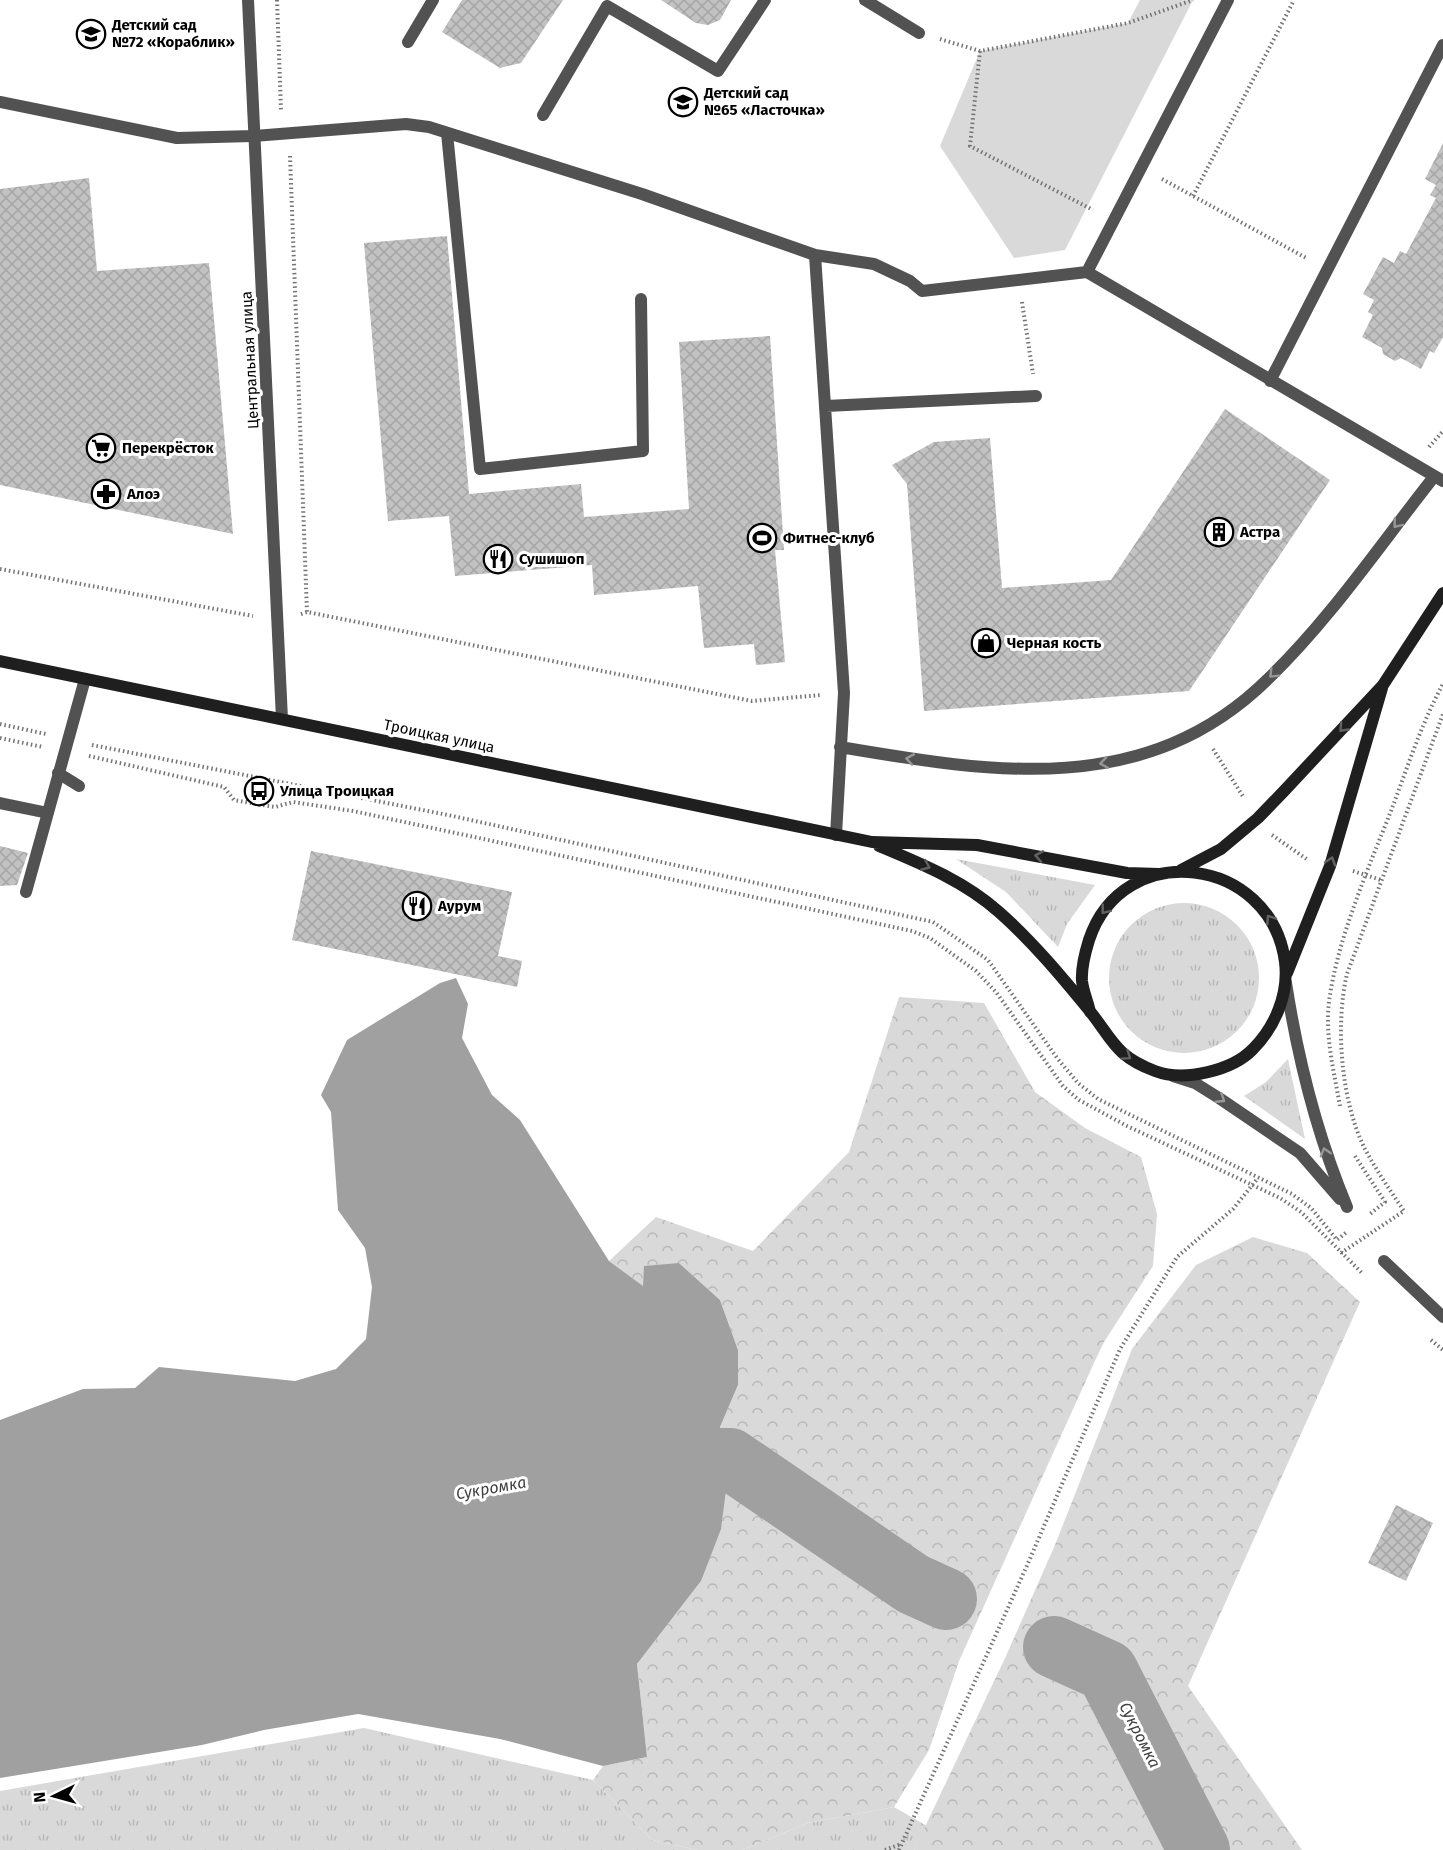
<svg xmlns="http://www.w3.org/2000/svg" width="1443" height="1850" viewBox="0 0 1443 1850" font-family="'Fira Sans',sans-serif">
<style>
.grass{fill:url(#grass-tufts)}
.forest{fill:url(#forest-crowns)}
.park{fill:#d9d9d9}
.water{fill:#a0a0a0}
.lines{fill:none;stroke-linecap:round;stroke-linejoin:round}
.river{stroke:#a0a0a0;stroke-width:62}
.building{fill:url(#building-cross-hatch)}
.path{stroke:#747474;stroke-width:4;stroke-dasharray:1.5 3;stroke-linecap:butt}
.lane{stroke:#525252;stroke-width:12}
.street{stroke:#525252;stroke-width:12}
.secondary{stroke:#1f1f1f;stroke-width:12}
.oneway{stroke:#979797}
.oneway2{stroke:#626262}
.labels{text-anchor:middle;dominant-baseline:central;stroke-width:6;stroke-linejoin:round;paint-order:stroke}
.poi-label{font-size:15px;font-weight:bold;fill:#000;stroke:#fff;text-anchor:start}
.street-label{font-size:15px;fill:#000;stroke:#fff}
.water-label{font-size:16px;font-style:italic;fill:#414141;stroke:#fff}
</style>
<defs>
<pattern id="grass-tufts" width="24" height="20" patternUnits="userSpaceOnUse" patternTransform="scale(1.5)"><rect width="24" height="20" fill="#d9d9d9"/><path d="M3 7l-1-3M5 7V3M7 7l1-3M15 17l-1-3M17 17v-4M19 17l1-3" fill="none" stroke="#b8b8b8"/></pattern>
<pattern id="forest-crowns" width="20" height="18" patternUnits="userSpaceOnUse" patternTransform="scale(1.5)"><rect width="20" height="18" fill="#d9d9d9"/><path d="M2 6a3 3 0 1 1 6 0M12 15a3 3 0 1 1 6 0" fill="none" stroke="#b8b8b8"/></pattern>
<pattern id="building-cross-hatch" width="8" height="8" patternUnits="userSpaceOnUse" patternTransform="scale(1.5)"><rect width="8" height="8" fill="#c2c2c2"/><path d="M0 0l8 8M0 8l8-8" fill="none" stroke="#a5a5a5"/></pattern>
</defs>
<rect width="100%" height="100%" fill="#fff"/>
<!-- grass -->
<path class="grass" d="M956,859L1095,885L1067,924L1058,947L1006,892Z
M1109 978a75 75 0 1 1 150 0a75 75 0 1 1-150 0Z
M1288,1059L1289,1064L1305,1139L1244,1096L1266,1082Z
M364,1728L593,1780L652,1840L697,1850H0V1791Z
M894,1807L927,1826L914,1850H742L808,1823Z"/>
<!-- forest -->
<path class="forest" d="M899,997L984,1003L1035,1092L1085,1128L1141,1157L1157,1214L1153,1266L1104,1342L1093,1365L959,1661L929,1750L894,1807L808,1823L742,1850H697L652,1840L593,1780L603,1766L647,1757L637,1664L701,1581L730,1459L720,1427L738,1385V1350L720,1300L679,1263L644,1287L609,1261L656,1217L753,1251L849,1152Z
M1253,1237L1307,1253L1360,1302L1188,1686L1302,1850H914L1006,1656L1055,1545L1132,1349L1196,1265Z"/>
<!-- park -->
<path class="park" d="M1140,0H1193L1065,250L1014,258L940,146L980,51L1128,23Z"/>
<!-- water -->
<path class="water" d="M456,978L468,1004L462,1038L492,1095L520,1120L609,1261L643,1286L644,1266L679,1263L720,1300L738,1350V1385L720,1427L730,1459L721,1529L701,1581L637,1664L647,1757L603,1766L500,1739L358,1714L264,1730L202,1745L0,1778V1420L83,1389L135,1388L159,1367L295,1381L336,1369L366,1339L372,1287L365,1248L338,1210L331,1112L321,1095L347,1040L440,983Z"/>
<g class="lines">
<!-- river -->
<path class="river" d="M644,1463L672,1459H730L913,1584L946,1599
M1054,1647L1107,1671L1199,1850"/>
</g>
<!-- building -->
<path class="building" d="M462,0H563L521,63L500,68L442,32Z
M661,0H731L720,20L708,25L696,23Z
M1443,143V337L1434,353L1430,351L1421,369L1401,358L1395,361L1383,354L1382,348L1362,337L1373,315L1368,312L1374,300L1363,294L1383,257L1394,263L1400,251L1406,254L1436,198L1430,195L1436,185L1425,179Z
M89,178L97,271L209,263L233,534L0,485V189Z
M447,236L469,494L581,484L584,517L689,509L679,342L770,336L784,550H775L785,662L756,665L754,644L704,648L698,586L594,595L592,565L455,576L449,516L388,521L364,243Z
M1225,409L1330,480L1189,691L924,711L907,484L892,465L934,442L990,438L1002,588L1111,580Z
M0,846L28,853L17,885L0,886Z
M311,851L512,892L498,956L522,961L517,987L292,940Z
M1396,1505L1433,1523L1406,1581L1368,1563Z"/>
<g class="lines">
<!-- path -->
<path class="path" d="M277,0L281,110
M940,39L980,51L1128,23L1193,0
M980,51L970,146L1093,210
M290,156L307,612
M1162,179L1308,259
M1193,196L1294,0
M1022,302L1033,374
M1429,447L1443,431
M0,569L253,616
M301,614L307,612L752,701L821,695
M0,724L46,734
M0,738L43,747
M92,745L448,815L933,922L988,960L1057,1058L1078,1083L1098,1099L1292,1194L1311,1208L1337,1240L1348,1231
M1213,749L1244,798
M89,756L224,787L234,800L275,807L293,802L353,811L912,931L930,938L976,971L996,992L1063,1086L1079,1100L1127,1126L1280,1198L1301,1212L1363,1274
M1272,835L1308,860
M1353,871L1381,880
M1340,1106C1334,1072 1325,1037 1329,1002C1337,940 1368,869 1391,811C1407,769 1421,724 1443,684
M1355,1156L1385,1202L1370,1214
M1341,1253L1404,1211C1390,1190 1376,1170 1365,1149C1341,1102 1335,1024 1347,974L1443,714
M1431,1340L1443,1350
M885,1850L901,1844
M899,1850L1029,1561L1120,1349L1177,1257L1233,1209L1258,1178"/>
<!-- lane -->
<path class="lane" d="M865,0L919,33
M408,42L433,0
M0,102L177,138L253,136L406,124L429,127L642,194L815,255L874,264L910,281L922,291L1087,272L1443,481
M543,115L607,6L718,71L765,0
M447,133L480,469L643,451L641,299
M815,255L844,693L836,835
M1087,272L1228,0
M1270,381L1443,45
M826,406L1036,396
M840,747C993,773 1147,799 1269,678C1330,619 1380,545 1433,478
M58,773L79,786
M0,803L48,813
M26,892L85,679
M1286,983C1298,1060 1317,1135 1347,1207
M1173,1076L1195,1083L1219,1098L1300,1153L1340,1199"/>
<!-- street -->
<path class="street" d="M248,0L282,719
M1384,1261L1443,1317"/>
<!-- secondary -->
<path class="secondary" d="M0,661L872,842L977,845L1127,873L1159,874
M879,846C922,864 964,881 999,912C1032,941 1062,977 1089,1010C1113,1040 1115,1056 1155,1071C1183,1082 1232,1071 1253,1049C1275,1027 1289,994 1285,962C1271,856 1123,837 1089,940C1085,953 1081,967 1082,981C1083,991 1088,1002 1090,1012
M1181,870L1221,849L1258,818L1285,790L1383,685L1443,593
M1287,973L1330,866L1382,688"/>
</g>
<!-- one-way arrows -->
<defs><path id="oneway-chevron" d="M-2-3.5L2.5 0L-2 3.5" fill="none" stroke-width="1.6" stroke-linecap="round" stroke-linejoin="round" transform="scale(1.5)"/></defs>
<g class="oneway">
<use href="#oneway-chevron" transform="translate(1397 524) rotate(128)"/>
<use href="#oneway-chevron" transform="translate(1273 674) rotate(135)"/>
<use href="#oneway-chevron" transform="translate(910 759) rotate(-170)"/>
<use href="#oneway-chevron" transform="translate(1104 763) rotate(171)"/>
<use href="#oneway-chevron" transform="translate(1221 1099) rotate(33)"/>
<use href="#oneway-chevron" transform="translate(1325 1152) rotate(-107)"/>
</g>
<g class="oneway2">
<use href="#oneway-chevron" transform="translate(1343 728) rotate(133)"/>
<use href="#oneway-chevron" transform="translate(1039 856) rotate(-170)"/>
<use href="#oneway-chevron" transform="translate(1331 861) rotate(-72)"/>
<use href="#oneway-chevron" transform="translate(926 866) rotate(23)"/>
<use href="#oneway-chevron" transform="translate(1105 910) rotate(128)"/>
<use href="#oneway-chevron" transform="translate(1270 919) rotate(-123)"/>
<use href="#oneway-chevron" transform="translate(1127 1056) rotate(34)"/>
</g>
<!-- icons -->
<defs>
<g id="school-ring" transform="scale(1.5)"><circle r="9.5" fill="#fff" stroke="#000" stroke-width="1.5"/><path d="M0-5L7-2L0 1L-7-2ZM-4 1L0 2.5L4 1V4Q0 6-4 4Z" fill="#000"/></g>
<g id="supermarket-ring" transform="scale(1.5)"><circle r="9.5" fill="#fff" stroke="#000" stroke-width="1.5"/><path d="M-6-5.5h2.5l.6 2H6L4.5 2H-2.5L-4.4-4H-6ZM-1.5 3.2a1.3 1.3 0 1 0 .1 0ZM3 3.2a1.3 1.3 0 1 0 .1 0Z" fill="#000"/></g>
<g id="pharmacy-ring" transform="scale(1.5)"><circle r="9.5" fill="#fff" stroke="#000" stroke-width="1.5"/><path d="M-2-6h4v4h4v4h-4v4h-4v-4h-4v-4h4Z" fill="#000"/></g>
<g id="building-ring" transform="scale(1.5)"><circle r="9.5" fill="#fff" stroke="#000" stroke-width="1.5"/><path d="M-4-6H4V6H1V3H-1V6H-4ZM-2.5-4.3h1.7v1.8h-1.7ZM.8-4.3h1.7v1.8H.8ZM-2.5-1h1.7V.8h-1.7ZM.8-1h1.7V.8H.8Z" fill="#000"/></g>
<g id="stadium-ring" transform="scale(1.5)"><circle r="9.5" fill="#fff" stroke="#000" stroke-width="1.5"/><path d="M0-5a6.5 5 0 1 0 0 10a6.5 5 0 1 0 0-10ZM-3.5-1.8h7v3.6h-7Z" fill="#000"/></g>
<g id="restaurant-ring" transform="scale(1.5)"><circle r="9.5" fill="#fff" stroke="#000" stroke-width="1.5"/><path d="M-5-6h1v4h1v-4h1v4h1v-4h1v5L-1.5 .5V6h-2V.5L-5-1ZM5-6V6H3V1.5H1.5Q1.5-4 5-6Z" fill="#000"/></g>
<g id="shop-ring" transform="scale(1.5)"><circle r="9.5" fill="#fff" stroke="#000" stroke-width="1.5"/><path d="M-5-2.5h2.3a2.7 3.5 0 0 1 5.4 0H5L5.5 6h-11ZM-1.5-2.5h3a1.5 2.3 0 0 0-3 0Z" fill="#000"/></g>
<g id="bus-ring" transform="scale(1.5)"><circle r="9.5" fill="#fff" stroke="#000" stroke-width="1.5"/><path d="M-5-6H5V4H4V6H2V4H-2V6H-4V4H-5ZM-3.5-4V0h7V-4ZM-3.5 1.2v1.5H-2V1.2ZM2 1.2v1.5H3.5V1.2Z" fill="#000"/></g>
</defs>
<g fill-rule="evenodd">
<use href="#school-ring" x="91" y="34"/>
<use href="#school-ring" x="683" y="102"/>
<use href="#supermarket-ring" x="101" y="448"/>
<use href="#pharmacy-ring" x="106" y="494"/>
<use href="#building-ring" x="1219" y="532"/>
<use href="#stadium-ring" x="762" y="538"/>
<use href="#restaurant-ring" x="498" y="559"/>
<use href="#shop-ring" x="986" y="643"/>
<use href="#bus-ring" x="259" y="791"/>
<use href="#restaurant-ring" x="417" y="906"/>
</g>
<g class="labels">
<!-- poi labels -->
<g class="poi-label">
<text x="112" y="25">Детский сад<tspan x="112" dy="17">№72 «Кораблик»</tspan></text>
<text x="704" y="93">Детский сад<tspan x="704" dy="17">№65 «Ласточка»</tspan></text>
<text x="122" y="448">Перекрёсток</text>
<text x="127" y="494">Алоэ</text>
<text x="1240" y="532">Астра</text>
<text x="783" y="538">Фитнес-клуб</text>
<text x="519" y="559">Сушишоп</text>
<text x="1007" y="643">Черная кость</text>
<text x="280" y="791">Улица Троицкая</text>
<text x="438" y="906">Аурум</text>
</g>
<!-- street labels -->
<g class="street-label">
<text transform="translate(250 360) rotate(-93)">Центральная улица</text>
<text transform="translate(439 736) rotate(12)">Троицкая улица</text>
</g>
<!-- water labels -->
<g class="water-label">
<text transform="translate(491 1488) rotate(-10)">Сукромка</text>
<text transform="translate(1140 1735) rotate(63)">Сукромка</text>
</g>
</g>
<!-- north arrow -->
<g transform="translate(54 1796) rotate(265)" stroke="#ffffff" stroke-width="4.5" paint-order="stroke">
<path d="M0-4.5L10 22L0 15L-10 22Z" fill="#000000"/>
<text y="-9" font-size="16" font-weight="bold" text-anchor="middle" fill="#000000">N</text>
</g>
</svg>
